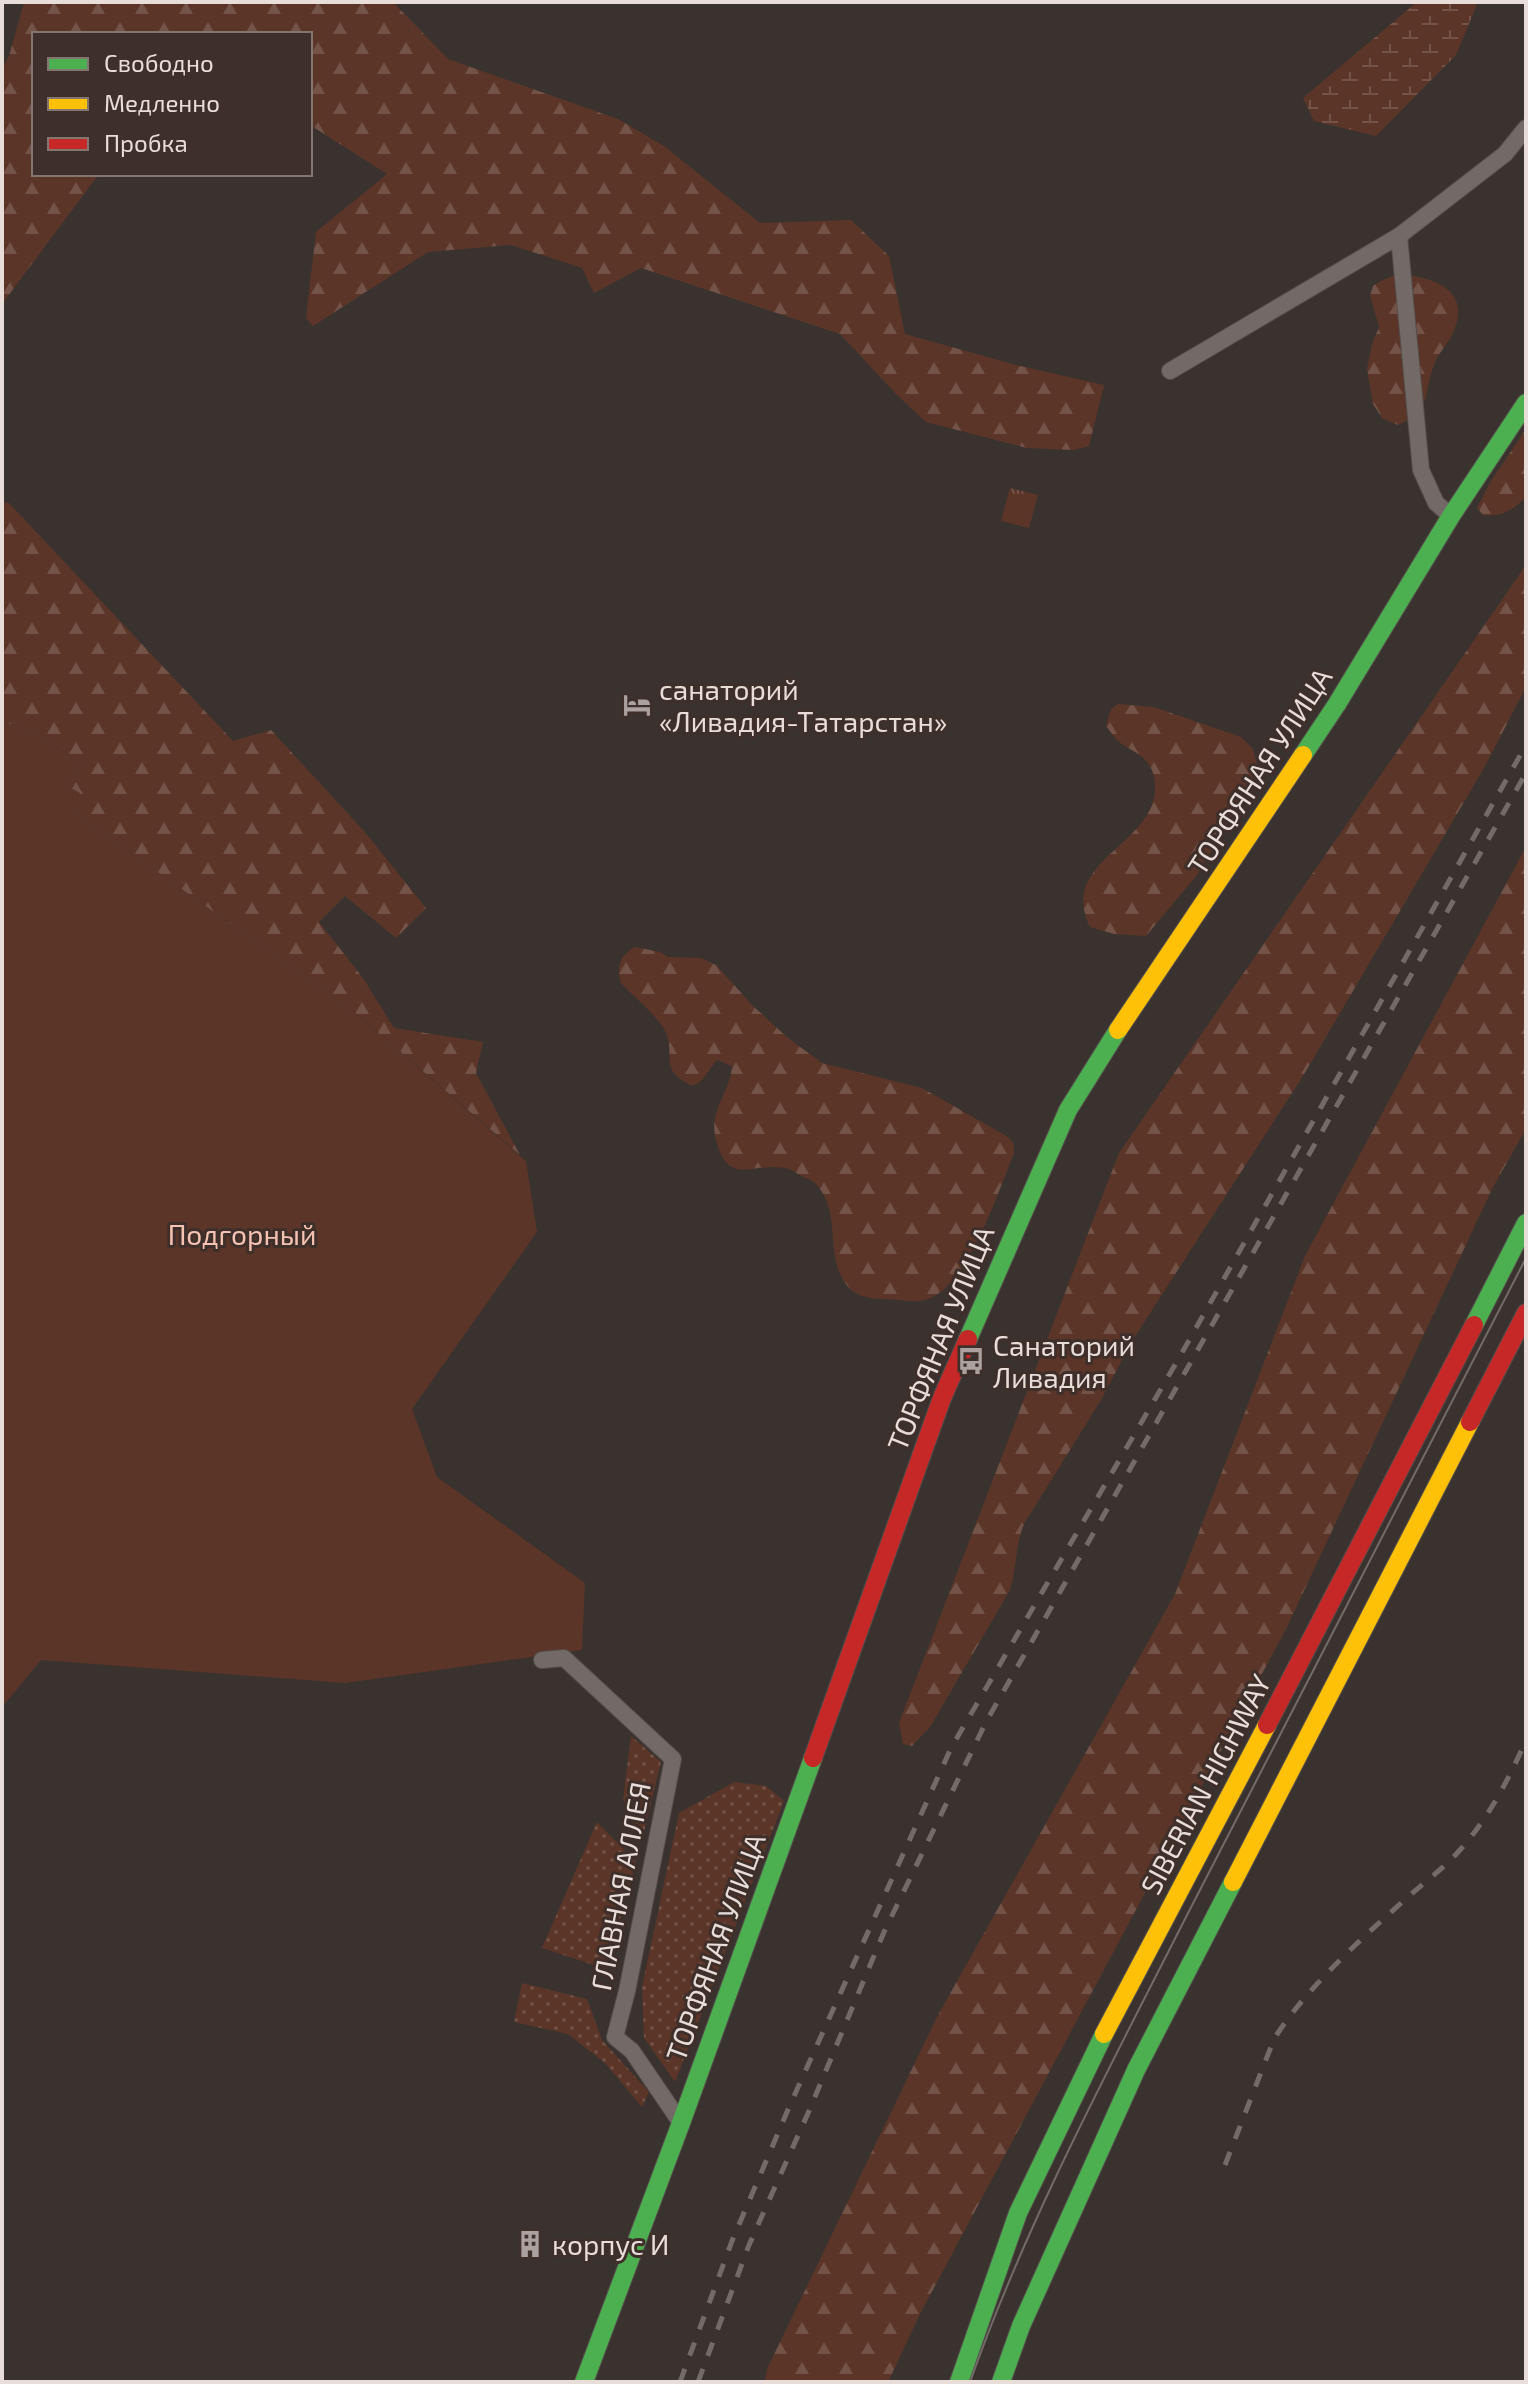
<svg xmlns="http://www.w3.org/2000/svg" width="1528" height="2384" viewBox="0 0 1528 2384" font-family="'Exo 2',sans-serif">
<style>
.grass{fill:url(#grass-dots)}
.forest{fill:url(#forest-firs)}
.wetland{fill:url(#wetland-marsh)}
.park{fill:url(#park-tufts)}
.garden{fill:#5b3528}
.lines{fill:none;stroke-linecap:round;stroke-linejoin:round}
.street-casing{stroke:#554e4b;stroke-width:18}
.fast-casing{stroke:#554e4b;stroke-width:20}
.slow-casing{stroke:#554e4b;stroke-width:20}
.jam-casing{stroke:#554e4b;stroke-width:20}
.street{stroke:#736a67;stroke-width:16}
.fast{stroke:#4caf50;stroke-width:18}
.slow{stroke:#ffc107;stroke-width:18}
.jam{stroke:#c62828;stroke-width:18}
.tram{stroke:#726b68;stroke-width:2}
.rail{stroke:#726b68;stroke-width:5;stroke-dasharray:14 14;stroke-linecap:butt}
.labels{text-anchor:middle;dominant-baseline:central;stroke-width:6;stroke-linejoin:round;paint-order:stroke}
.poi-label{font-size:28px;fill:#e8ddd9;stroke:#3f2f2a;text-anchor:start}
.street-label{font-size:28px;fill:#e8ddd9;stroke:#3f2f2a}
.park-label{font-size:28px;fill:#f6c3b3;stroke:#3f2f2a}
</style>
<defs>
<pattern id="grass-dots" width="8" height="8" patternUnits="userSpaceOnUse" patternTransform="scale(2)"><rect width="8" height="8" fill="#5b3528"/><path d="M2 2h.1M6 6h.1" fill="none" stroke="#735247" stroke-width="1.8" stroke-linecap="round"/></pattern>
<pattern id="forest-firs" width="22" height="20" patternUnits="userSpaceOnUse" patternTransform="scale(2)"><rect width="22" height="20" fill="#5b3528"/><path d="M5 1l3.5 6h-7zM16 11l3.5 6h-7z" fill="#735247"/></pattern>
<pattern id="wetland-marsh" width="20" height="14" patternUnits="userSpaceOnUse" patternTransform="scale(2)"><rect width="20" height="14" fill="#5b3528"/><path d="M1 5h8M5 5V1M11 12h8M15 12V8" fill="none" stroke="#735247"/></pattern>
<pattern id="park-tufts" width="24" height="20" patternUnits="userSpaceOnUse" patternTransform="scale(2)"><rect width="24" height="20" fill="#5b3528"/><path d="M3 7l-1-3M5 7V3M7 7l1-3M15 17l-1-3M17 17v-4M19 17l1-3" fill="none" stroke="#735247"/></pattern>
</defs>
<rect width="100%" height="100%" fill="#3a322f"/>
<!-- grass -->
<path class="grass" d="M631,1736L661,1762L642,1840L623,1800Z
M734,1782L766,1786L784,1801L675,2082L644,2038L642,1987L679,1813Z
M597,1822L636,1862L606,1969L542,1948Z
M522,1983L587,1999L602,2040L649,2092L642,2107L605,2063L568,2034L514,2022Z"/>
<!-- forest -->
<path class="forest" d="M24,2H393L448,59L618,119L664,146L760,223L851,220L889,256L905,334L1016,365L1104,385L1089,446L1074,450L1027,448L926,422L897,395L840,334L641,268L594,293L582,268L511,245L428,252L313,326L306,318L316,232L387,174L310,125V34H34V174H99L2,304V68L9,56Z
M1398,274C1431,277 1473,288 1453,333C1448,344 1438,353 1434,365C1422,396 1433,409 1398,425L1383,419L1373,404L1367,369L1372,344L1379,327L1370,295L1373,286L1381,281Z
M1526,429V497C1512,510 1503,517 1483,515L1477,508L1489,484Z
M2,502L9,503L233,741L271,730L364,831L426,908L396,938L345,896L319,922L363,978L394,1028L483,1042L476,1073L520,1155L353,1011L70,810L67,786L82,764L34,733L2,721Z
M1526,565V687L1484,768L1303,1076L1132,1341L1101,1400L1024,1524C1015,1545 1017,1568 1010,1590L930,1727L912,1746L903,1744L899,1723L1119,1153Z
M1118,704L1154,707L1241,737L1253,749L1258,767L1257,775L1197,875L1146,936L1114,934L1090,927C1057,860 1157,845 1155,786C1155,778 1153,770 1148,763C1141,753 1127,749 1118,741C1114,737 1110,731 1106,726L1111,709Z
M1526,847V1129L1493,1187L1286,1629L920,2314L888,2382H765L767,2369L938,2015L1175,1594L1305,1256Z
M635,947L660,952L668,957L701,958L716,965L753,1006L788,1038L822,1063L922,1088L1008,1137L1014,1144V1153C998,1192 970,1280 931,1298C919,1304 901,1300 888,1299C869,1299 852,1297 842,1278C826,1248 841,1214 817,1185C813,1181 807,1178 801,1176C797,1173 790,1169 785,1168C751,1162 726,1189 715,1135C710,1110 730,1092 732,1066L717,1060L701,1081L693,1086C656,1070 678,1055 664,1029C658,1017 631,994 621,983C616,968 620,954 635,947Z"/>
<!-- wetland -->
<path class="wetland" d="M1417,2H1478L1456,55L1376,136L1314,121L1303,98Z"/>
<!-- park -->
<path class="park" d="M1010,488L1038,495L1029,528L1001,521Z"/>
<!-- garden -->
<path class="garden" d="M2,721L34,733L82,764L67,786L80,793L70,810L353,1011L526,1161L537,1232L412,1409L437,1477L585,1583L582,1650L345,1683L41,1660L2,1707Z"/>
<g class="lines">
<!-- street casing -->
<g class="street-casing">
<path id="street" d="M1399,236L1421,470L1436,503L1451,516
M1170,371L1399,236L1505,154L1526,128
M542,1660L564,1658L673,1759L627,1991L615,2037L632,2051L681,2123"/>
</g>
<!-- fast casing -->
<g class="fast-casing">
<path id="fast" d="M1303,755L1337,704L1451,516L1526,403
M1474,1325L1526,1223
M968,1339L1068,1110L1118,1030
M584,2382L681,2123L813,1758
M959,2382L1018,2213L1104,2034
M1001,2382L1021,2326L1136,2070L1233,1882"/>
</g>
<!-- slow casing -->
<g class="slow-casing">
<path id="slow" d="M1118,1030L1303,755
M1233,1882L1470,1422
M1104,2034L1267,1725"/>
</g>
<!-- jam casing -->
<g class="jam-casing">
<path id="jam" d="M1470,1422L1526,1313
M1267,1725L1474,1325
M813,1758L942,1398L968,1339"/>
</g>
<!-- street -->
<use href="#street" class="street"/>
<!-- fast -->
<use href="#fast" class="fast"/>
<!-- slow -->
<use href="#slow" class="slow"/>
<!-- jam -->
<use href="#jam" class="jam"/>
<!-- tram -->
<path class="tram" d="M970,2382C1027,2221 1108,2071 1185,1919C1297,1698 1411,1478 1526,1258"/>
<!-- rail -->
<path class="rail" d="M1225,2165L1274,2039C1306,1988 1364,1936 1409,1896C1426,1881 1444,1868 1459,1851C1488,1819 1509,1779 1526,1740
M680,2382L732,2241L790,2105L951,1748L1179,1358L1526,745
M698,2382L749,2245L809,2111L884,1932L986,1722L1526,773"/>
</g>
<!-- icons -->
<defs>
<g id="hotel-bare" transform="scale(2.16)"><path d="M-6-4.5h1.5V1H6V5H4.5V3h-9V5H-6ZM-4 0a1.8 1.8 0 1 1 3.6 0ZM.5 0V-2.5h3Q6-2.5 6 0Z" fill="#aba19e" stroke="#3f2f2a" stroke-width="2.5" paint-order="stroke"/></g>
<g id="bus-bare" transform="scale(2.16)"><path d="M-5-6H5V4H4V6H2V4H-2V6H-4V4H-5ZM-3.5-4V0h7V-4ZM-3.5 1.2v1.5H-2V1.2ZM2 1.2v1.5H3.5V1.2Z" fill="#aba19e" stroke="#3f2f2a" stroke-width="2.5" paint-order="stroke"/></g>
<g id="building-bare" transform="scale(2.16)"><path d="M-4-6H4V6H1V3H-1V6H-4ZM-2.5-4.3h1.7v1.8h-1.7ZM.8-4.3h1.7v1.8H.8ZM-2.5-1h1.7V.8h-1.7ZM.8-1h1.7V.8H.8Z" fill="#aba19e" stroke="#3f2f2a" stroke-width="2.5" paint-order="stroke"/></g>
</defs>
<g fill-rule="evenodd">
<use href="#hotel-bare" x="637" y="705"/>
<use href="#bus-bare" x="971" y="1361"/>
<use href="#building-bare" x="530" y="2244"/>
</g>
<g class="labels">
<!-- poi labels -->
<g class="poi-label">
<text x="659" y="689">санаторий<tspan x="659" dy="32">«Ливадия-Татарстан»</tspan></text>
<text x="993" y="1345">Санаторий<tspan x="993" dy="32">Ливадия</tspan></text>
<text x="552" y="2244">корпус И</text>
</g>
<!-- street labels -->
<g class="street-label">
<text transform="translate(1259 771) rotate(-57)">ТОРФЯНАЯ УЛИЦА</text>
<text transform="translate(940 1338) rotate(-68)">ТОРФЯНАЯ УЛИЦА</text>
<text transform="translate(1205 1784) rotate(-62)">SIBERIAN HIGHWAY</text>
<text transform="translate(620 1886) rotate(-79)">ГЛАВНАЯ АЛЛЕЯ</text>
<text transform="translate(715 1947) rotate(-70)">ТОРФЯНАЯ УЛИЦА</text>
</g>
<!-- park labels -->
<g class="park-label">
<text x="242" y="1234">Подгорный</text>
</g>
</g>
<!-- border -->
<rect width="1528" height="2384" fill="none" stroke="#e8ddd9" stroke-width="8"/>
<!-- legend -->
<rect x="32" y="32" width="280" height="144" fill="#3f2f2a" stroke="#837570" stroke-width="2"/>
<rect x="48" y="58" width="40" height="12" fill="#4caf50" stroke="#837570" stroke-width="2"/>
<text x="104" y="72" font-size="24" fill="#e8ddd9">Свободно</text>
<rect x="48" y="98" width="40" height="12" fill="#ffc107" stroke="#837570" stroke-width="2"/>
<text x="104" y="112" font-size="24" fill="#e8ddd9">Медленно</text>
<rect x="48" y="138" width="40" height="12" fill="#c62828" stroke="#837570" stroke-width="2"/>
<text x="104" y="152" font-size="24" fill="#e8ddd9">Пробка</text>
</svg>
